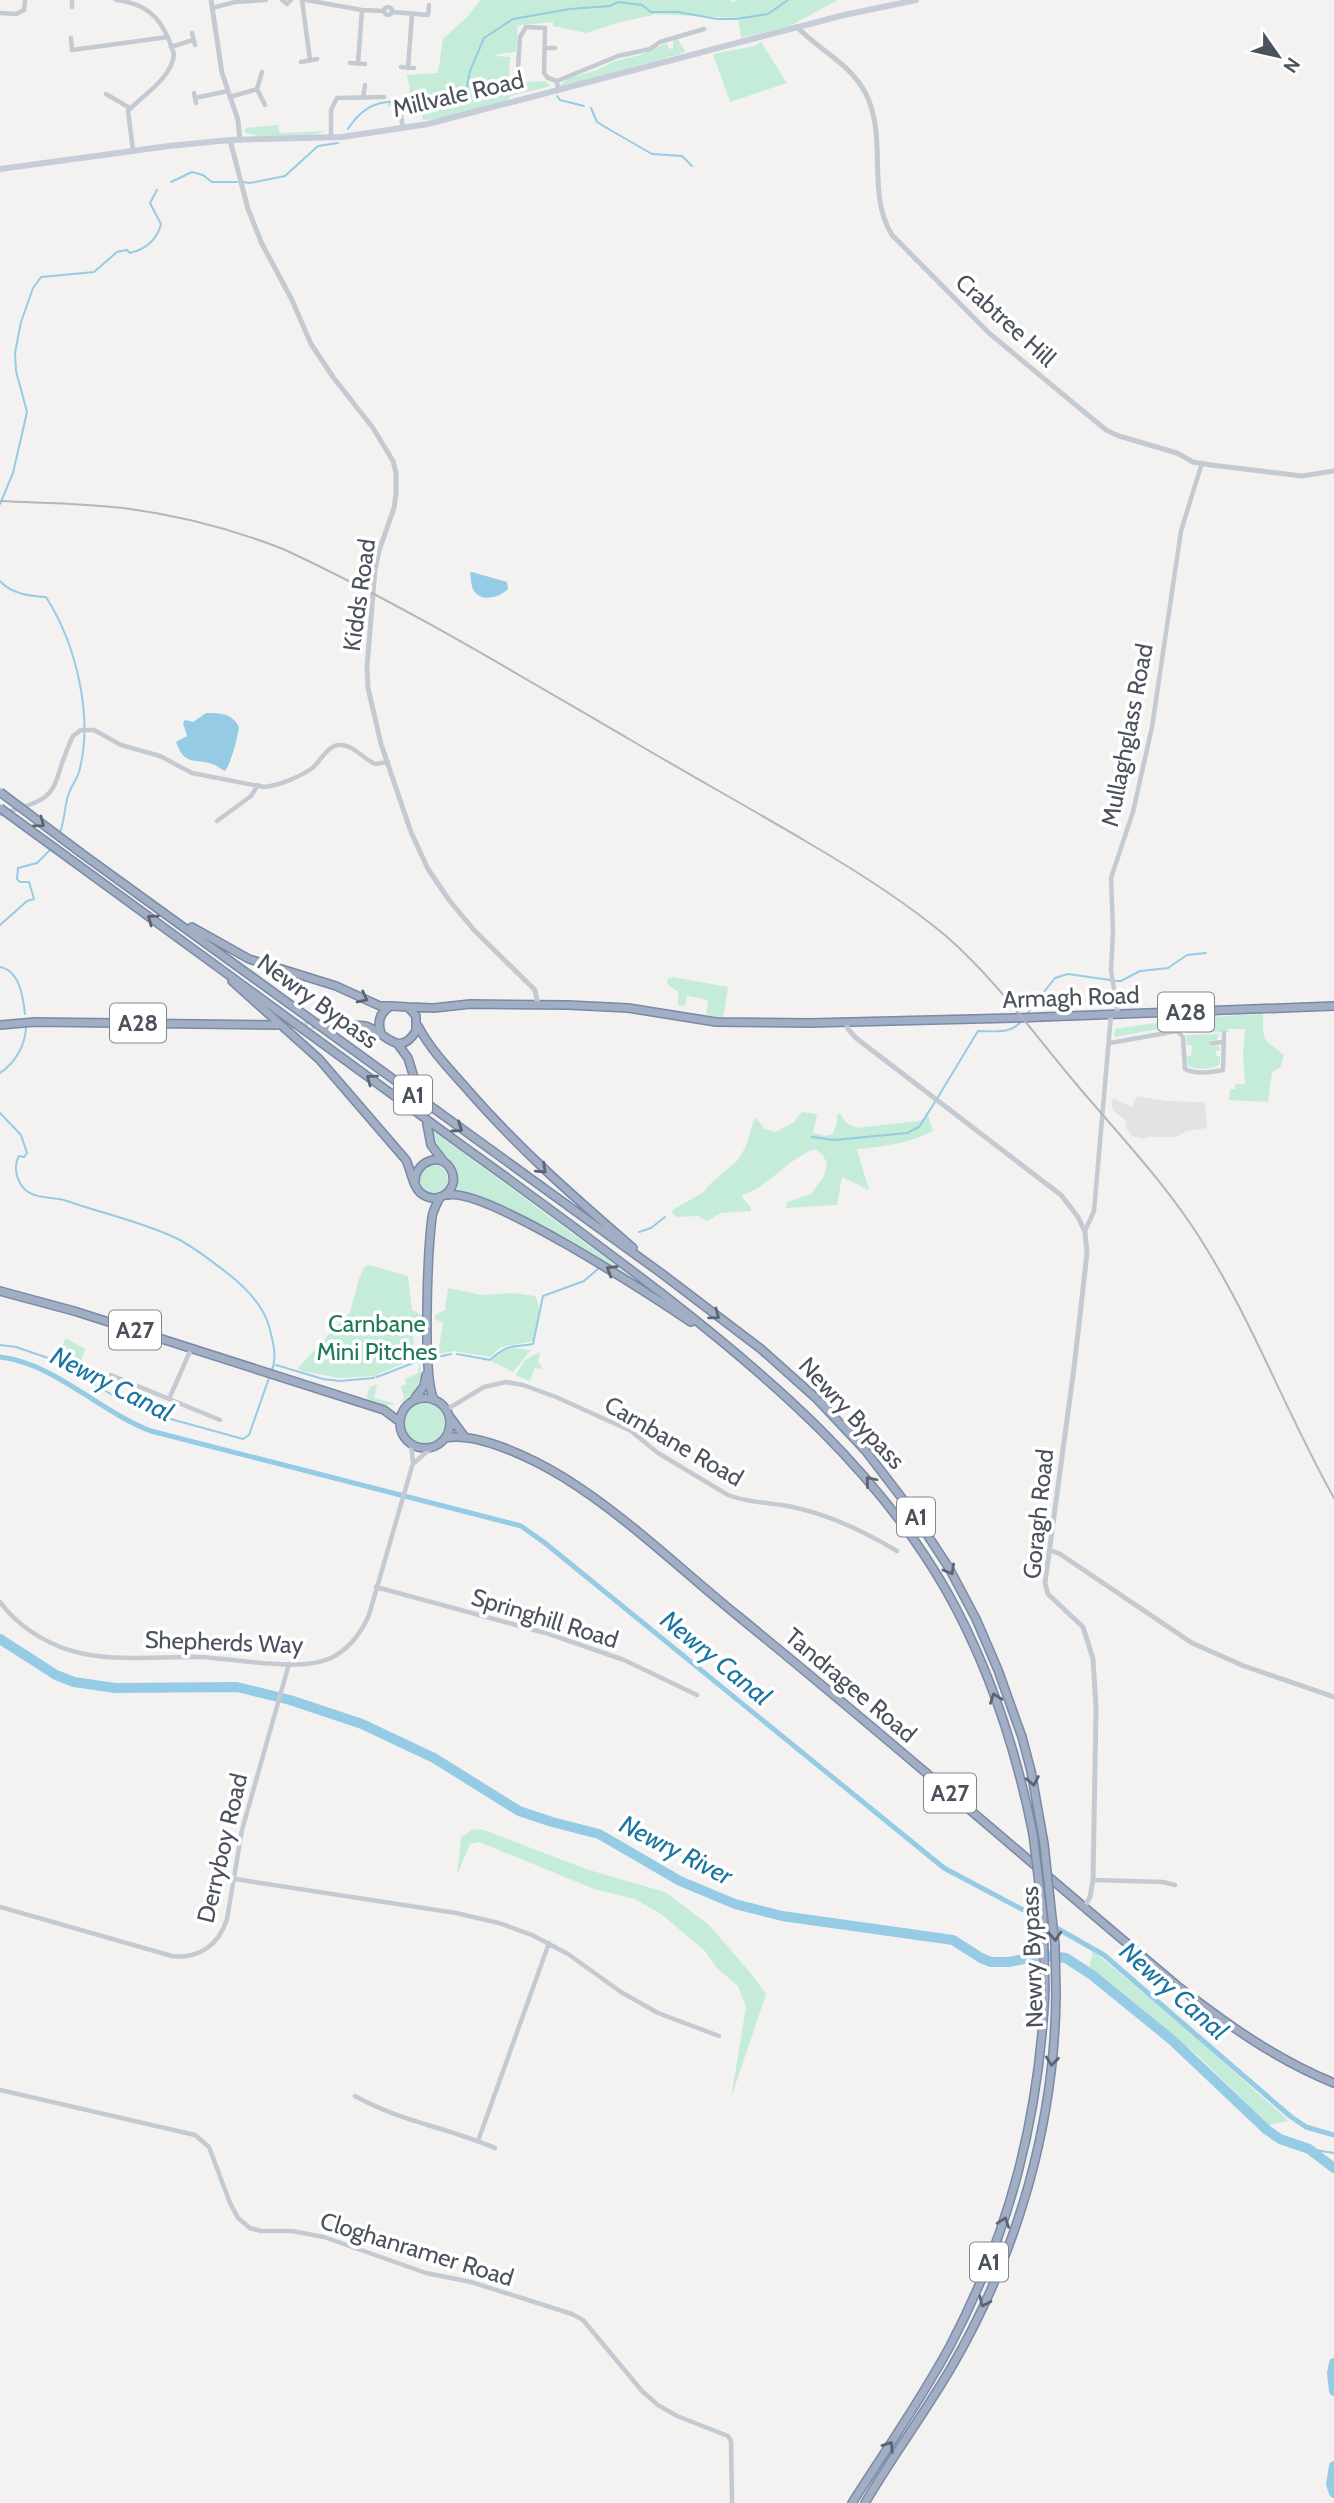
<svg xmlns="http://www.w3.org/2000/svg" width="1334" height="2503" viewBox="0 0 1334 2503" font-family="Cabin,sans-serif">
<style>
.education{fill:#e4e3e3}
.green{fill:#c5ecd9}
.water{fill:#96cbe5}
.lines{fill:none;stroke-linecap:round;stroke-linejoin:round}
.stream{stroke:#96cbe5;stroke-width:2}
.canal{stroke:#96cbe5;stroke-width:5}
.river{stroke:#96cbe5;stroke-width:10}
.trunk-tunnel{stroke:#d1d2d3;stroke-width:7;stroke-dasharray:7 3.5;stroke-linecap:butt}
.trunk-casing{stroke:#798aa7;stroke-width:10}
.minor{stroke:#c4cad1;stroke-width:4.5}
.tertiary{stroke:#c4cad1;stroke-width:5}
.secondary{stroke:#c6ccd8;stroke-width:6}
.trunk{stroke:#a1aec4;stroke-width:7}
.rail{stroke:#b4b6bb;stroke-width:2}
.trunk-bridge-casing{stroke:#798aa7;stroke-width:10;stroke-linecap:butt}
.trunk-bridge{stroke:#a1aec4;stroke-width:7}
.oneway{stroke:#5c6472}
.labels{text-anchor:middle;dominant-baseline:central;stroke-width:7;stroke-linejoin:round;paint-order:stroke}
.shield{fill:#fff;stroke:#81868e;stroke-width:2}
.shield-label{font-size:23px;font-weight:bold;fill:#4b525d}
.street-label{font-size:24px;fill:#4b525d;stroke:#fff}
.park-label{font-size:24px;fill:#217957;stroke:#fff}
.water-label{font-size:26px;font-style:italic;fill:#1a75a1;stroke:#fff}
</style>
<rect width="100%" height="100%" fill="#f3f2f1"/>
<!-- education -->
<path class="education" d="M1137,1096L1167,1101L1205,1102L1207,1128L1186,1131L1177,1137H1147L1144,1139L1132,1136L1125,1126L1127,1122L1113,1110L1112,1106L1113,1098L1132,1107Z"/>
<!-- green -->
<path class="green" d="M480,0H730L733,2L738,0H838L788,27L741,38L738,18L652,14L653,15L617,23L586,33L553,26V22L514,26H518L516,52L497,54L496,56L510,57L509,78L514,80V86L520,85L521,82L545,81L551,86L511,96L507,101L440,119L423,120L420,106L415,105L387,106L389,101L406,100C413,91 408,85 407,75L438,73L443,39L469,15Z
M677,38L685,51L680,54L562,87L560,85L568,78L598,70L612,62L640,55L667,43L669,49L673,48V41Z
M761,42L787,83L730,102L713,54L754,46Z
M278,125L279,132L282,133L325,131C313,138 254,140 244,131L246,128Z
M673,977L728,987L723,1018L706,1015L708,1000L687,996L685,1006L678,1005V992C673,987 667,988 667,979Z
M1263,1014C1263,1045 1263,1037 1284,1055L1280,1068L1272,1072L1268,1102L1229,1100L1230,1089H1235V1084H1245L1243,1055L1245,1029H1228V1032L1185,1033L1177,1027H1169L1114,1037L1115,1029C1165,1021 1212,1016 1263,1014Z
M1219,1034L1217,1040H1210V1044L1219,1046L1220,1051H1216V1056H1220V1064C1212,1070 1197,1070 1188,1066L1187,1056H1191L1192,1045H1187L1186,1035Z
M927,1111L933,1131C911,1143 882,1147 857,1149L869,1190L842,1177L837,1205L786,1208L787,1202L811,1194L824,1176L827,1163L822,1154L815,1149C787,1159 771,1185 743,1195L742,1197L751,1208V1211L721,1213L707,1221L698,1216L678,1217L671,1213L674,1209L704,1192L710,1184L738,1160L746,1146L754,1120L756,1118L765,1129L775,1132L793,1123L802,1112L817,1114L813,1133L825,1136L833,1134L837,1122V1115L840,1113L846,1123L857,1128L919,1121L923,1119Z
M432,1130L646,1288L545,1230L460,1191L457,1188C461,1166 453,1167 442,1153C437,1147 435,1137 432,1130Z
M418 1180a15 15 0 1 1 30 0a15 15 0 1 1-30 0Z
M369,1265L408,1276L412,1310L422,1315V1319L412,1323L415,1359L378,1374L375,1378L372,1376L340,1378L301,1371L298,1368L350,1312L359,1279L365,1266Z
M448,1288L482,1295L512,1293L535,1296C543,1309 537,1327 534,1341L501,1347L490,1357L454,1351L438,1354L443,1323L435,1319V1315L445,1310Z
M66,1338L85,1349L81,1362L61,1355L60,1351Z
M514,1348L531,1350L513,1372L491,1361L505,1350Z
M540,1352L538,1363L541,1364V1369L535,1368L530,1381L517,1376L516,1374L525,1360Z
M419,1362C429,1392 392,1419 366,1397L370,1387L377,1384L374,1398L397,1404L404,1398L401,1386L406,1384L405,1379L418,1373Z
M405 1423a20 20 0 1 1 40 0a20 20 0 1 1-40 0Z
M481,1829L589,1870L665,1892L708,1924L749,1971L766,1994L731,2098L746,2007L738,1986L716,1967L705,1951L661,1914L635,1899L594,1889L479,1842L470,1844L457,1875L461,1837L472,1830Z
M1093,1951L1180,2023L1289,2121L1269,2125L1198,2056L1089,1967Z"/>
<!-- water -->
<path class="water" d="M472,572L507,582L508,589C500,597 483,603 474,591C471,587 471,578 470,573Z
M206,713C220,713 232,713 239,727C238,737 230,766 225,771C221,769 218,767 215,765C196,757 185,768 176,742L187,736L183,723L185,720L193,722Z"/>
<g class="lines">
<!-- stream -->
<path class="stream" d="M557,96L560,100L584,106
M591,108L597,122L612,131L652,154L682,156L692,166
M348,129C382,75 427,122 465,96L470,71L484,38L513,19L570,9L610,6L618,2L642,5L651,12H678L717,19H736L768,14L788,0
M171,182L192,172L203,175L212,182H237
M243,182L250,183L285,176L318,146L338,143
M0,504L13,473L27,412L16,371L15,353L21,322L33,288L41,277L94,272L117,252L127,250L130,253C146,249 157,240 161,224L150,203L157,190
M0,581C11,594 30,596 46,597C76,644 94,717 79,772C76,781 70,788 68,796C64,809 65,820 60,832
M0,925L27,901L34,899L29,882H20L17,879L18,868L37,863L50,850
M0,967C20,971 23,997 25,1014
M1116,981H1121L1140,971L1168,968L1187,955L1206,953
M1026,1015L1055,978L1068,974L1110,980
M0,1073C15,1063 25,1046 26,1028
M938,1097L978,1031C995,1031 1012,1035 1023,1019
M0,1113L21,1135L27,1153L24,1157L19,1156C12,1168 18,1187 30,1193C40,1199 56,1197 67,1201C104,1214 143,1222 178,1239C197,1249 214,1263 231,1276C247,1289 263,1306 269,1326C273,1343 278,1356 271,1373
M812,1137L834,1140L907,1133L919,1127L935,1102
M639,1232L651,1228L665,1217
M0,1345L16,1347L51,1359L138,1410L243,1439L249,1435L269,1378
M457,1354L490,1360C510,1343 509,1348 533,1344L543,1296L584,1281L599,1268
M437,1357L451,1354
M276,1365L323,1379L340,1381L374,1378
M377,1377L421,1360
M1309,2149L1334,2153"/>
<!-- canal -->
<path class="canal" d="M0,1357C54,1363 100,1412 151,1431L521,1526L545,1543L944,1868L1044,1921
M1053,1926L1104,1955L1290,2116L1306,2127L1334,2135"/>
<!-- river -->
<path class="river" d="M0,1639L56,1675L74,1682L115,1688L237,1687L290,1700L362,1724L434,1758L519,1811L552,1822L599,1834L680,1881L735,1904L782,1916L953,1940L981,1958L991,1962H1009L1043,1955L1066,1958L1092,1975L1172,2040L1267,2130L1280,2139L1309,2149L1334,2168
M1334,2363L1332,2373L1334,2391
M1334,2466L1331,2484L1334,2493"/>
<!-- trunk-tunnel -->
<path class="trunk-tunnel" d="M280,1025L332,1026
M417,1087L426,1121"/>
<!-- trunk casing -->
<g class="trunk-casing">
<path id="trunk" d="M81,853L661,1273L761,1349L817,1399L865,1450L911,1510L949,1568L976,1619L998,1670L1022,1737L1031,1771L1044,1844
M74,862C206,957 336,1054 467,1149C534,1197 600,1246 665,1296C773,1380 877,1470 946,1590C989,1666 1016,1749 1033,1834
M192,927L249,959L336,986L380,1006H391
M232,981L319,1059L406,1160C411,1170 413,1188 422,1194C438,1206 459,1190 452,1172C443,1150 415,1161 415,1181
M408,1007L434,1008L470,1004L568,1005L628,1008L716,1022L810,1023L1014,1018L1334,1006
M0,1025L35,1022L277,1025
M332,1026C343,1026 355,1024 365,1026C384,1030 398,1060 416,1031V1016L408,1007L391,1006C380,1012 377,1021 381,1033
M418,1026C430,1049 449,1069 467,1089C518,1148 574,1197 633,1248
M397,1043L408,1058L417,1087
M427,1124L431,1145L444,1162
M447,1195C486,1187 652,1296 691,1322
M0,1291L74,1311L384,1410L400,1422
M400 1423a25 25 0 1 1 50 0a25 25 0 1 1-50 0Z
M415,1398L424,1386L426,1375
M434,1400C422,1375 428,1249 432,1217C433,1210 437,1204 440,1197
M450,1417L464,1436
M445,1438C478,1431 535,1460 563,1477C626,1516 680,1569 738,1616C887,1737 1032,1864 1180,1988C1228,2025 1277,2060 1334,2083
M852,2503C885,2451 921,2400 950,2346C1010,2232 1039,2118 1045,1990
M865,2503C892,2457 924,2414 951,2368C1017,2255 1055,2124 1056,1993"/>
</g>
<!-- minor -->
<path class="minor" d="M72,0V7
M116,0C151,4 164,22 174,54C172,78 143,95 128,111L133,150
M282,0L287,4L291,0
M302,0L310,60
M306,0L362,10L384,11
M384 11a4 4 0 1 1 8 0a4 4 0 1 1-8 0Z
M212,8L235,2L266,0
M393,12L428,15L429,5
M0,13L16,14L24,10L25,0
M192,33L195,45
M71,38L72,50L168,37
M171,47L193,40
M544,48H555
M301,62L317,59
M350,63L365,64
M358,63L362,10
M401,67L414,68
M408,68L412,14
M262,72L257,89L265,105
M517,84L520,37L526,27L545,28L544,73L548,78L557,81
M558,90L557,81L618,56L650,49L660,42L704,29
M194,93L196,103
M106,94L130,108
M230,97L257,89
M195,98L228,91
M363,98L365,85
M394,112L400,111L403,128
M331,137V110L337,98L384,97
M0,814C69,796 47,790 73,736L81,730H94L121,745L160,756L192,773L264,787C278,786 299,777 311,769C321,762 327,744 341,745C353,745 364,759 375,764L388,762
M217,821L251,796L258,785
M1118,1014L1111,970L1113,930L1111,878L1133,812L1152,727L1181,531L1202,463
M1110,1043L1177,1031L1183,1037L1185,1069C1197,1075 1211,1072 1223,1070L1224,1033
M1212,1043L1224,1042
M1085,1231L1094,1211L1111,1015
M111,1375L220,1420
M169,1399L191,1349
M446,1410L484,1387L506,1382L523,1385L556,1397L631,1431L658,1453L728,1495C750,1504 774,1502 797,1508C832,1516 867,1533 897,1551
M414,1463L432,1447
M376,1587L549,1634L624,1660L697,1695
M0,1602C16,1624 43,1642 69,1650C110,1663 156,1656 198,1657C234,1658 299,1673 331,1658C349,1649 361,1633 369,1615L413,1463L411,1444
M235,1879L456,1913L499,1923L532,1935L568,1954L621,1992L658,2013L719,2036
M1093,1880L1163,1882L1175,1885
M0,1907L172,1956C199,1959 219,1945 227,1919L242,1830L289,1664
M0,2090L195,2135L209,2147L230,2203L238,2218L250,2228L261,2231H292L324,2237L426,2273L471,2282L572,2314L583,2320L642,2391L658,2405L677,2416L728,2436L731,2441L732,2503
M355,2096C399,2121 449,2128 495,2148
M478,2141L549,1943"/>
<!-- tertiary -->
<path class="tertiary" d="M211,0L222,73L238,120L240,140
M797,27C820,51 850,63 866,94C888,138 866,193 892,235L989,333L1106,430L1119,436L1177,453L1193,462L1211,465L1302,476L1334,471
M230,140L248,209L262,244L292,300L311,344L333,377L373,428L393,461L396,473V494L394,508L379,551L375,570L367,667L368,688L381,744L411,832L428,869L449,900L474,930L535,990L538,1005
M846,1022L848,1029L856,1038L1061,1195L1078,1217L1085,1232L1087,1253L1074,1368L1045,1583L1048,1594L1083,1627L1093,1659L1096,1709L1093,1880L1090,1897L1084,1908
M1050,1550L1060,1554L1192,1643L1244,1666L1334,1697"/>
<!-- secondary -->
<path class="secondary" d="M0,169L169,146L230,140L342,137L428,124L844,15L916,0"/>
<!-- trunk -->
<use href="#trunk" class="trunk"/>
<!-- rail -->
<path class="rail" d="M0,501C41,503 82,503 123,508C178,515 232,529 283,549C402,604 515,673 629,739C688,774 748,807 807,842C855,870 903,900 946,936C993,977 1028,1026 1067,1073C1109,1124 1155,1171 1192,1226C1249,1311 1284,1409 1334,1498"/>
<!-- trunk-bridge casing -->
<g class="trunk-bridge-casing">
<path id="trunk-bridge" d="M0,792L81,853
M0,808L74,862
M1033,1834L1043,1916L1045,1990
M1044,1844L1055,1945L1056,1993"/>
</g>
<!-- trunk-bridge -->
<use href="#trunk-bridge" class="trunk-bridge"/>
</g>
<!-- one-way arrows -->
<defs><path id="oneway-chevron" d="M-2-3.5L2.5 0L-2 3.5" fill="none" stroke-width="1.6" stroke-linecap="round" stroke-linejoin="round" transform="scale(1.75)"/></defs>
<g class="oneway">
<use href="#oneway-chevron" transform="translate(40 823) rotate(37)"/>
<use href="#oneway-chevron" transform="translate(152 919) rotate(-144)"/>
<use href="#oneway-chevron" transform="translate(363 998) rotate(27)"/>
<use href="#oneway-chevron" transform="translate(371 1079) rotate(-143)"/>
<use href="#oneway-chevron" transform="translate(458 1128) rotate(35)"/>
<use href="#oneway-chevron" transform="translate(542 1169) rotate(43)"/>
<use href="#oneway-chevron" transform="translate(611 1270) rotate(-149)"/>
<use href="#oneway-chevron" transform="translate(715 1315) rotate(37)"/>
<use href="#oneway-chevron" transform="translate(870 1481) rotate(-130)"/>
<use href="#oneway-chevron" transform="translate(950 1570) rotate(60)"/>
<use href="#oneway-chevron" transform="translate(995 1698) rotate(-110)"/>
<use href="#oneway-chevron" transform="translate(1033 1781) rotate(79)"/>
<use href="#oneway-chevron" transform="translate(1055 1936) rotate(86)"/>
<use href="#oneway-chevron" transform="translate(1052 2061) rotate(96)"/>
<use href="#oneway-chevron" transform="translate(1004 2222) rotate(-71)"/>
<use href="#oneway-chevron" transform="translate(984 2302) rotate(115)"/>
<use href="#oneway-chevron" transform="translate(889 2446) rotate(-57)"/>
</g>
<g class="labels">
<!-- shield labels -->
<g class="shield">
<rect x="1158" y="992.5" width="56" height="39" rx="5"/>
<rect x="110" y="1003.5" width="56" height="39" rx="5"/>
<rect x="394" y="1075.5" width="38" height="39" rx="5"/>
<rect x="109" y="1310.5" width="52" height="39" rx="5"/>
<rect x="897" y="1497.5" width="38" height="39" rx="5"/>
<rect x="924" y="1773.5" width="52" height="39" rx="5"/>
<rect x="970" y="2242.5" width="38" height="39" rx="5"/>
</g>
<g class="shield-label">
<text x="1186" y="1012">A28</text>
<text x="138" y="1023">A28</text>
<text x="413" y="1095">A1</text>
<text x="135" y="1330">A27</text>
<text x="916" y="1517">A1</text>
<text x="950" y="1793">A27</text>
<text x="989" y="2262">A1</text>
</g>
<!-- street labels -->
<g class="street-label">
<text transform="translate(458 94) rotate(-13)">Millvale Road</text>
<text transform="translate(1006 320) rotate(42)">Crabtree Hill</text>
<text transform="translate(359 595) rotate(-82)">Kidds Road</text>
<text transform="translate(1127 735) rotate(-79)">Mullaghglass Road</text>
<text transform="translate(1071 997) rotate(-2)">Armagh Road</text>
<text transform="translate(318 1001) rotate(36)">Newry Bypass</text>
<text transform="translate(852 1413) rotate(47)">Newry Bypass</text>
<text transform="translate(674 1441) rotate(30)">Carnbane Road</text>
<text transform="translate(1038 1514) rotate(-84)">Goragh Road</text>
<text transform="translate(545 1618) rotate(17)">Springhill Road</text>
<text transform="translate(224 1642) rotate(2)">Shepherds Way</text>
<text transform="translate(851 1685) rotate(40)">Tandragee Road</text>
<text transform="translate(222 1848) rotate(-77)">Derryboy Road</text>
<text transform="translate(1032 1957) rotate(-92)">Newry Bypass</text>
<text transform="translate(417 2249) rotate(17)">Cloghanramer Road</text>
</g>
<!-- park labels -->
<g class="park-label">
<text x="377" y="1323">Carnbane<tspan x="377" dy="28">Mini Pitches</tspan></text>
</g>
<!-- water labels -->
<g class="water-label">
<text transform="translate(112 1384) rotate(27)">Newry Canal</text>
<text transform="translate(716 1658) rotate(39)">Newry Canal</text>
<text transform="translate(676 1850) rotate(27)">Newry River</text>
<text transform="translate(1174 1991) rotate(41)">Newry Canal</text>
</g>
</g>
<!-- north arrow -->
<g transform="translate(1278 56) rotate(124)" stroke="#ffffff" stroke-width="5" paint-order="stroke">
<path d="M0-5L12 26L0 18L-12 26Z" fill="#4b525d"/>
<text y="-10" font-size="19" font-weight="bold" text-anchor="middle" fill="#4b525d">N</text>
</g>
</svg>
